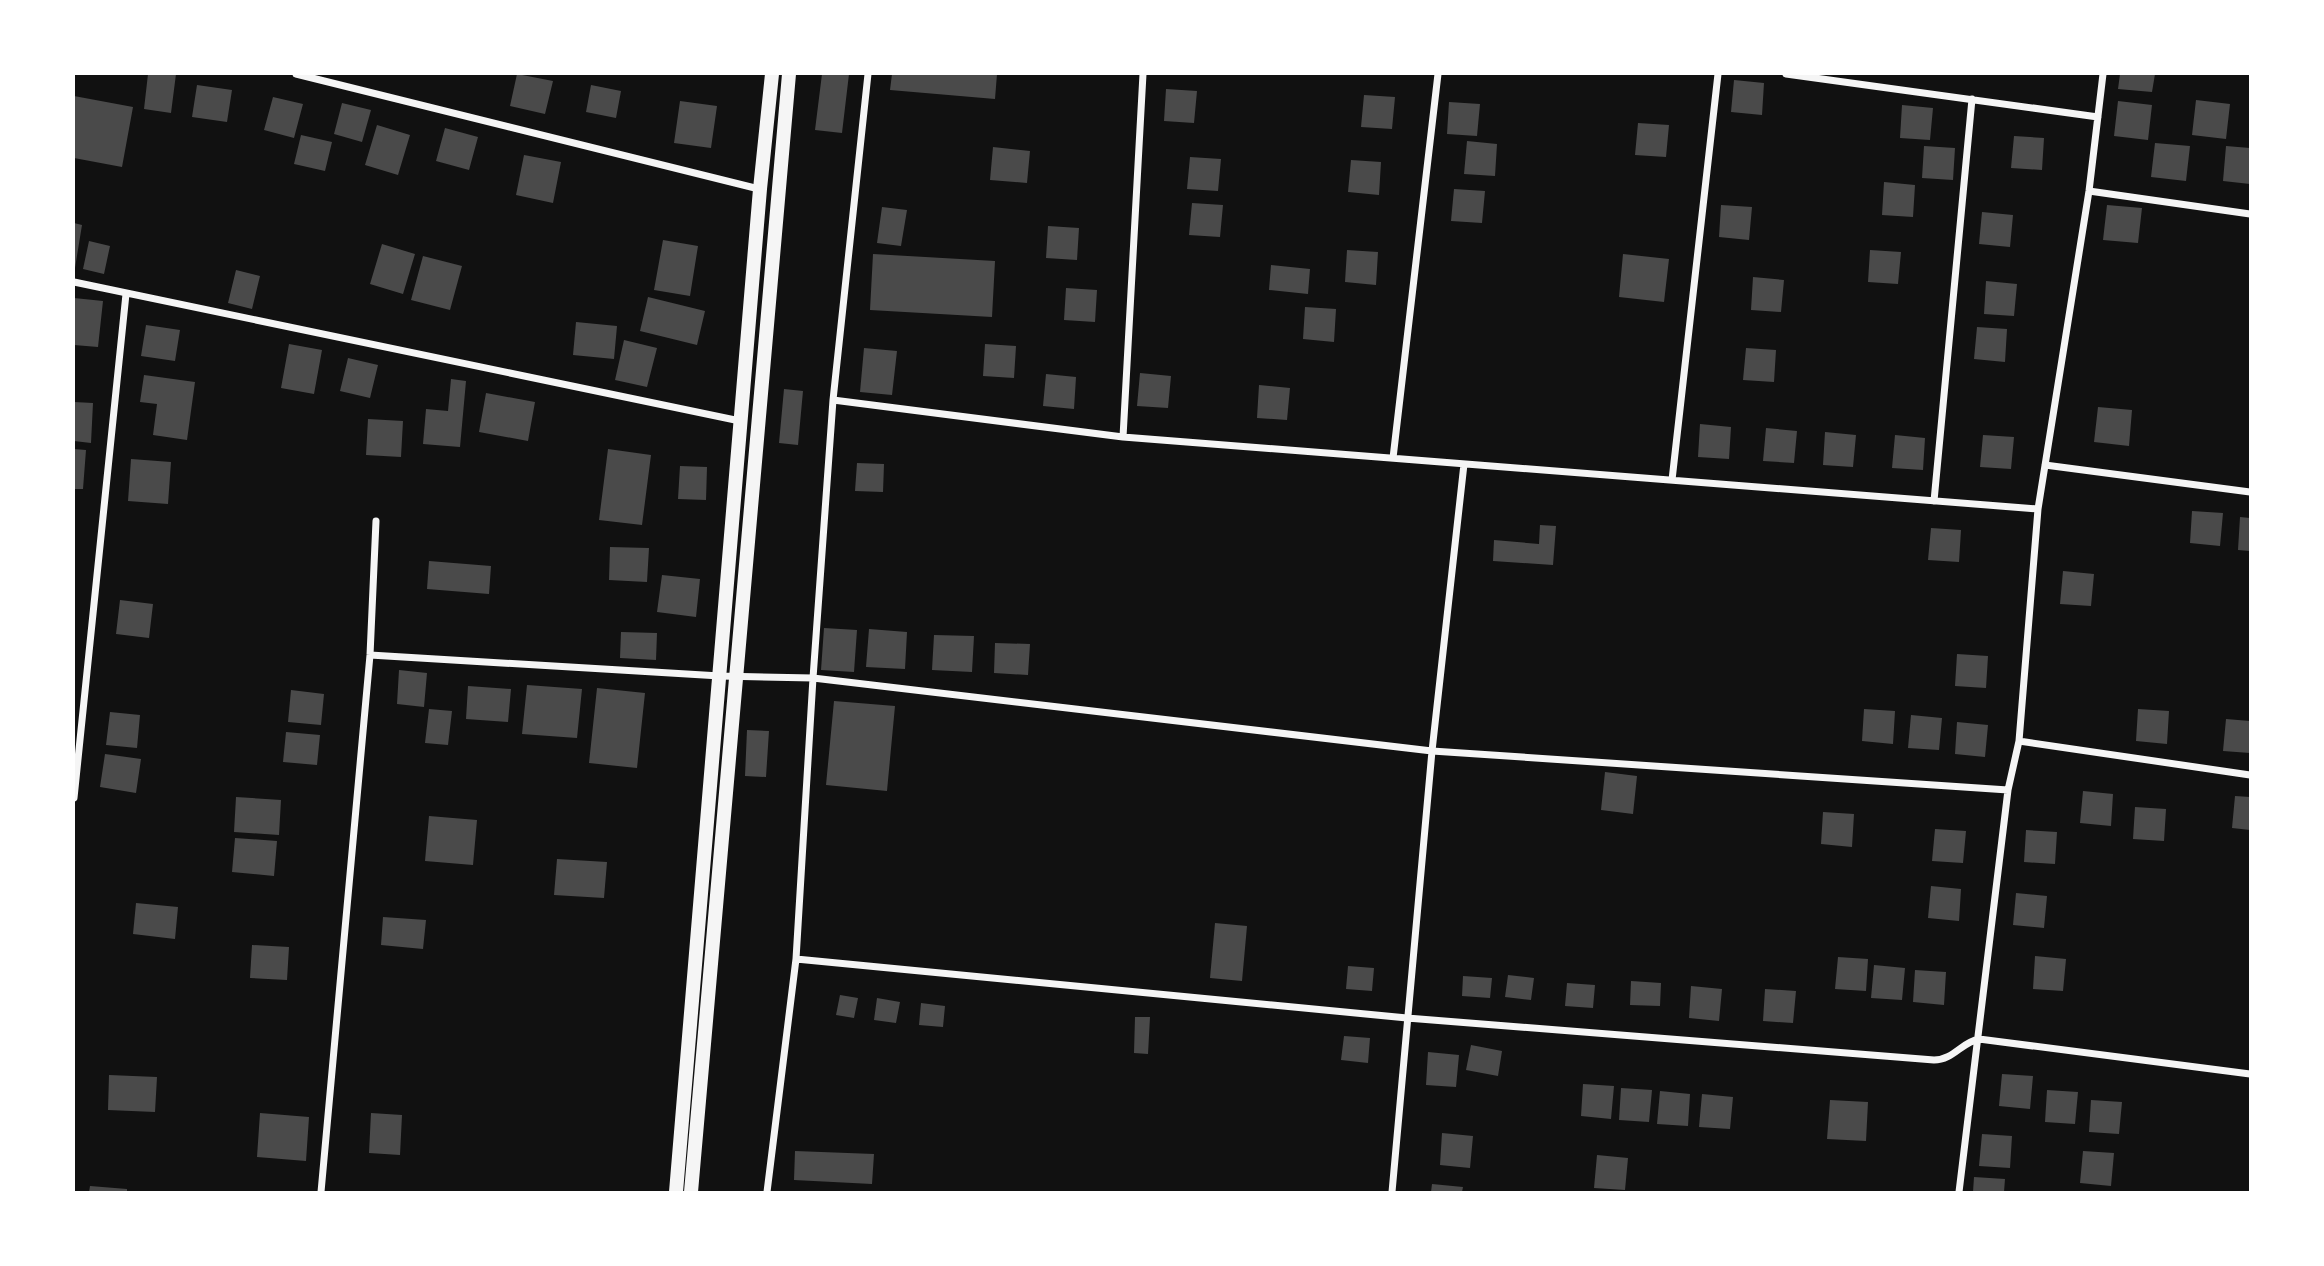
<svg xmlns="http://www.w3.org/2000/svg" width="2324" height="1266" viewBox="0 0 2324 1266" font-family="Ubuntu,sans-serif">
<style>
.building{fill:#4a4a4a}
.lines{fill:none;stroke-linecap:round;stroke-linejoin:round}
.minor{stroke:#f5f5f5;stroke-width:7}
.trunk{stroke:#f5f5f5;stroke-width:14}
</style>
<rect width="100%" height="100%" fill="#111"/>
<!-- building -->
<path class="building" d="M148,74H176L171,113L144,109Z
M517,74L553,81L545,114L510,106Z
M822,74H849L842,133L815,130Z
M892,74H997L995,99L890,90Z
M2120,74H2155L2152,92L2118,89Z
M1734,80L1764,83L1762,115L1731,112Z
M197,85L232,90L227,122L192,117Z
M591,85L621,91L616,118L586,112Z
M1166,89L1197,91L1194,123L1164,121Z
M1364,95L1395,97L1392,129L1361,127Z
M74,96L133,107L122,167L74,158Z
M273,97L303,104L294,138L264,130Z
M2196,100L2230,104L2226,139L2192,135Z
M680,101L717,106L711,148L674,143Z
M2118,101L2152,105L2148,140L2114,136Z
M1449,102L1480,104L1477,136L1447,134Z
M342,103L371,110L362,142L334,134Z
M1902,105L1933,108L1930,140L1900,138Z
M1638,123L1669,125L1666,157L1635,155Z
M377,125L410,135L398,175L365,165Z
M445,128L478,137L469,170L436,161Z
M301,135L332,142L325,171L294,164Z
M2014,136L2044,138L2042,170L2011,168Z
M1467,141L1497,144L1495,176L1464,174Z
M2155,143L2190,146L2186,181L2151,177Z
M1924,146L1955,148L1953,180L1922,178Z
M2226,146L2250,148V184L2223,181Z
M993,147L1030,151L1027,183L990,180Z
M524,155L561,162L553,203L516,195Z
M1190,157L1221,159L1218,191L1187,189Z
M1351,160L1381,162L1379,195L1348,192Z
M1884,182L1915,185L1913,217L1882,215Z
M1454,189L1485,191L1482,223L1451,221Z
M1192,203L1223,205L1220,237L1189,235Z
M1721,205L1752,207L1749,240L1719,237Z
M2107,205L2142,208L2138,243L2103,240Z
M882,207L907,210L901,246L877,243Z
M1982,212L2013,215L2010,247L1979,244Z
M74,223L82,225L75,268H74Z
M1048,226L1079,228L1077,260L1046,258Z
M663,240L698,246L690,296L654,290Z
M89,241L110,246L104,274L83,269Z
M382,244L415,254L403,294L370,284Z
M1347,250L1378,252L1376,285L1345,282Z
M1870,250L1901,252L1898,284L1868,282Z
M873,254L995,261L992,317L870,310Z
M1623,254L1669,259L1664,302L1619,297Z
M423,256L462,266L450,310L411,300Z
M1271,265L1310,269L1308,294L1269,290Z
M236,270L260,276L252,309L228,303Z
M1753,277L1784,280L1781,312L1751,310Z
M1986,281L2017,284L2014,316L1984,314Z
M1066,288L1097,290L1095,322L1064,320Z
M648,297L705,311L697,345L640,331Z
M74,298L103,301L98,347L74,345Z
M1305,307L1336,309L1334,342L1303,339Z
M576,322L617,326L614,359L573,355Z
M146,325L180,330L175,361L141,356Z
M1977,327L2007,329L2005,362L1974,359Z
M624,340L657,348L647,387L615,380Z
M289,344L322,350L314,394L281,388Z
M985,344L1016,346L1014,378L983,376Z
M864,348L897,351L892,395L860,392Z
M1746,348L1776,350L1774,382L1743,380Z
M348,358L378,365L370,398L340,391Z
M1140,373L1171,376L1168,408L1137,406Z
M1046,374L1076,377L1074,409L1043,406Z
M144,375L195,382L187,440L153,435L157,404L140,402Z
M451,379L466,381L460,447L423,444L426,409L448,411Z
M1259,385L1290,388L1287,420L1257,418Z
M784,389L803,391L798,445L779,443Z
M486,393L535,402L528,441L479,432Z
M74,402L93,403L91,443L74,441Z
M2098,407L2132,410L2129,446L2094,442Z
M368,419L403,421L401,457L366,455Z
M1700,424L1731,427L1729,459L1698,457Z
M1766,428L1797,431L1794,463L1763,461Z
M1825,432L1856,435L1853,467L1823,465Z
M1895,435L1925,438L1923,470L1892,468Z
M1983,435L2014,437L2011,469L1980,467Z
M74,449L86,450L83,489H74Z
M608,449L651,455L642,525L599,520Z
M131,459L171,462L168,504L128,501Z
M857,463L884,464L883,492L855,491Z
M680,466L707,467L706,500L678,499Z
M2192,511L2223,513L2220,546L2190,543Z
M2240,517L2250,518V551L2238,550Z
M1540,525L1556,526L1553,565L1493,561L1494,540L1539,544Z
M1931,528L1961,530L1959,562L1928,560Z
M610,547L649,548L647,582L609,580Z
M429,561L491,566L489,594L427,589Z
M2063,571L2094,574L2091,606L2060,604Z
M662,575L700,579L696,617L657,612Z
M120,600L153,604L149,638L116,634Z
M824,628L857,630L854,672L821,670Z
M869,629L907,632L905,669L866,667Z
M621,632L657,633L656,660L620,658Z
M934,635L974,636L972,672L932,670Z
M995,643L1030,644L1028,675L994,673Z
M1957,654L1988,656L1986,688L1955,686Z
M399,670L427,673L424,707L397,704Z
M527,685L582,689L577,738L522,734Z
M468,686L511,689L508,722L466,719Z
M597,688L645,693L637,768L589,763Z
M291,690L324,694L321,725L288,722Z
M834,701L895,706L887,791L826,785Z
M429,709L452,711L448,745L425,743Z
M1864,709L1895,711L1893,744L1862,741Z
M2138,709L2169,711L2167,744L2136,741Z
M110,712L140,715L137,748L106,745Z
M1911,715L1942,718L1939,750L1908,748Z
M2226,719L2250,721V753L2223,751Z
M1957,722L1988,725L1985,757L1955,754Z
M747,730L769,731L766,777L745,776Z
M286,732L320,735L317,765L283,762Z
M105,754L141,759L136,793L100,787Z
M1605,772L1637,776L1633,814L1601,810Z
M2083,791L2113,794L2111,826L2080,823Z
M2235,796L2250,797V830L2232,828Z
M236,797L281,800L279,835L234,832Z
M2135,807L2166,809L2164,841L2133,839Z
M1823,812L1854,814L1852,847L1821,844Z
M429,816L477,820L473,865L425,861Z
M1935,829L1966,831L1963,863L1932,861Z
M2026,830L2057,832L2055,864L2024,862Z
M235,838L277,841L274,876L232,872Z
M557,859L607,862L604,898L554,895Z
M1931,886L1961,889L1959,921L1928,918Z
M2016,893L2047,896L2044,928L2013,925Z
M136,903L178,907L175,939L133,934Z
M383,917L426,920L423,949L381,945Z
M1215,923L1247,926L1242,981L1210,978Z
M252,945L289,947L287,980L250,978Z
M2035,956L2066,959L2063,991L2033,989Z
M1838,957L1868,959L1866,991L1835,989Z
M1874,965L1905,968L1902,1000L1871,998Z
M1348,966L1374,968L1372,991L1346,989Z
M1915,970L1946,972L1944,1005L1913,1002Z
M1508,975L1534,978L1531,1000L1505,997Z
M1463,976L1492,978L1490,998L1462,996Z
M1631,981L1661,983L1660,1006L1630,1005Z
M1567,983L1595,985L1593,1008L1565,1006Z
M1691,986L1722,989L1719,1021L1689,1018Z
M1765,989L1796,991L1793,1023L1763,1021Z
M840,995L858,998L854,1018L836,1015Z
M877,998L900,1002L896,1023L874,1020Z
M921,1003L945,1006L943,1027L919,1025Z
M1135,1017H1150L1148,1054L1134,1053Z
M1344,1036L1370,1038L1368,1063L1341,1060Z
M1471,1045L1502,1051L1498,1076L1466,1070Z
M1428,1052L1459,1055L1456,1087L1426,1085Z
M2002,1074L2033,1076L2030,1109L1999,1106Z
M109,1075L157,1077L155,1112L108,1110Z
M1583,1084L1614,1086L1611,1119L1581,1116Z
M1621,1088L1652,1090L1649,1122L1619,1120Z
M2047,1090L2078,1092L2075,1124L2045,1122Z
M1660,1091L1690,1094L1688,1126L1657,1124Z
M1702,1094L1733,1097L1730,1129L1699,1127Z
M1830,1100L1868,1102L1866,1141L1827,1139Z
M2091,1100L2122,1102L2119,1134L2089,1132Z
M260,1113L309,1117L306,1161L257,1157Z
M371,1113L402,1115L400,1155L369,1153Z
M1442,1133L1473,1136L1470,1168L1440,1165Z
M1982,1134L2012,1136L2010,1168L1979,1166Z
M795,1151L874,1154L872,1184L794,1180Z
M2083,1151L2114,1153L2111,1186L2080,1183Z
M1597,1155L1628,1158L1625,1190L1594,1188Z
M1974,1177L2005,1179L2004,1192H1973Z
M1432,1184L1463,1187L1462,1192H1431Z
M90,1186L127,1189V1192H89Z"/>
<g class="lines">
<!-- minor -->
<path class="minor" d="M296,74L759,189
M1786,74L2098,117
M2089,191L2250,214
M74,282L740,421
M833,400L1123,437L2038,509
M1123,437L1143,74
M1393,458L1438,74
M2045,465L2250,492
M1672,480L1718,74
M1934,501L1972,99
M370,655L720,676L813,678L1432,751L2008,790
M2019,741L2250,775
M74,798L126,294
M796,959L1407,1018L1934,1060C1953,1060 1962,1042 1979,1039L2250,1074
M321,1192L370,655L376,521
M767,1192L796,959L813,678L833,400L868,74
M1392,1192L1432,751L1464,464
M1959,1192L2008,790L2019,741L2038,509L2089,191L2103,74"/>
<!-- trunk -->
<path class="trunk" d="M676,1192L760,189L772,74
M691,1192L789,74"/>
</g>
<!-- border -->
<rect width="2324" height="1266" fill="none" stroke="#ffffff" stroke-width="150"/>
</svg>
